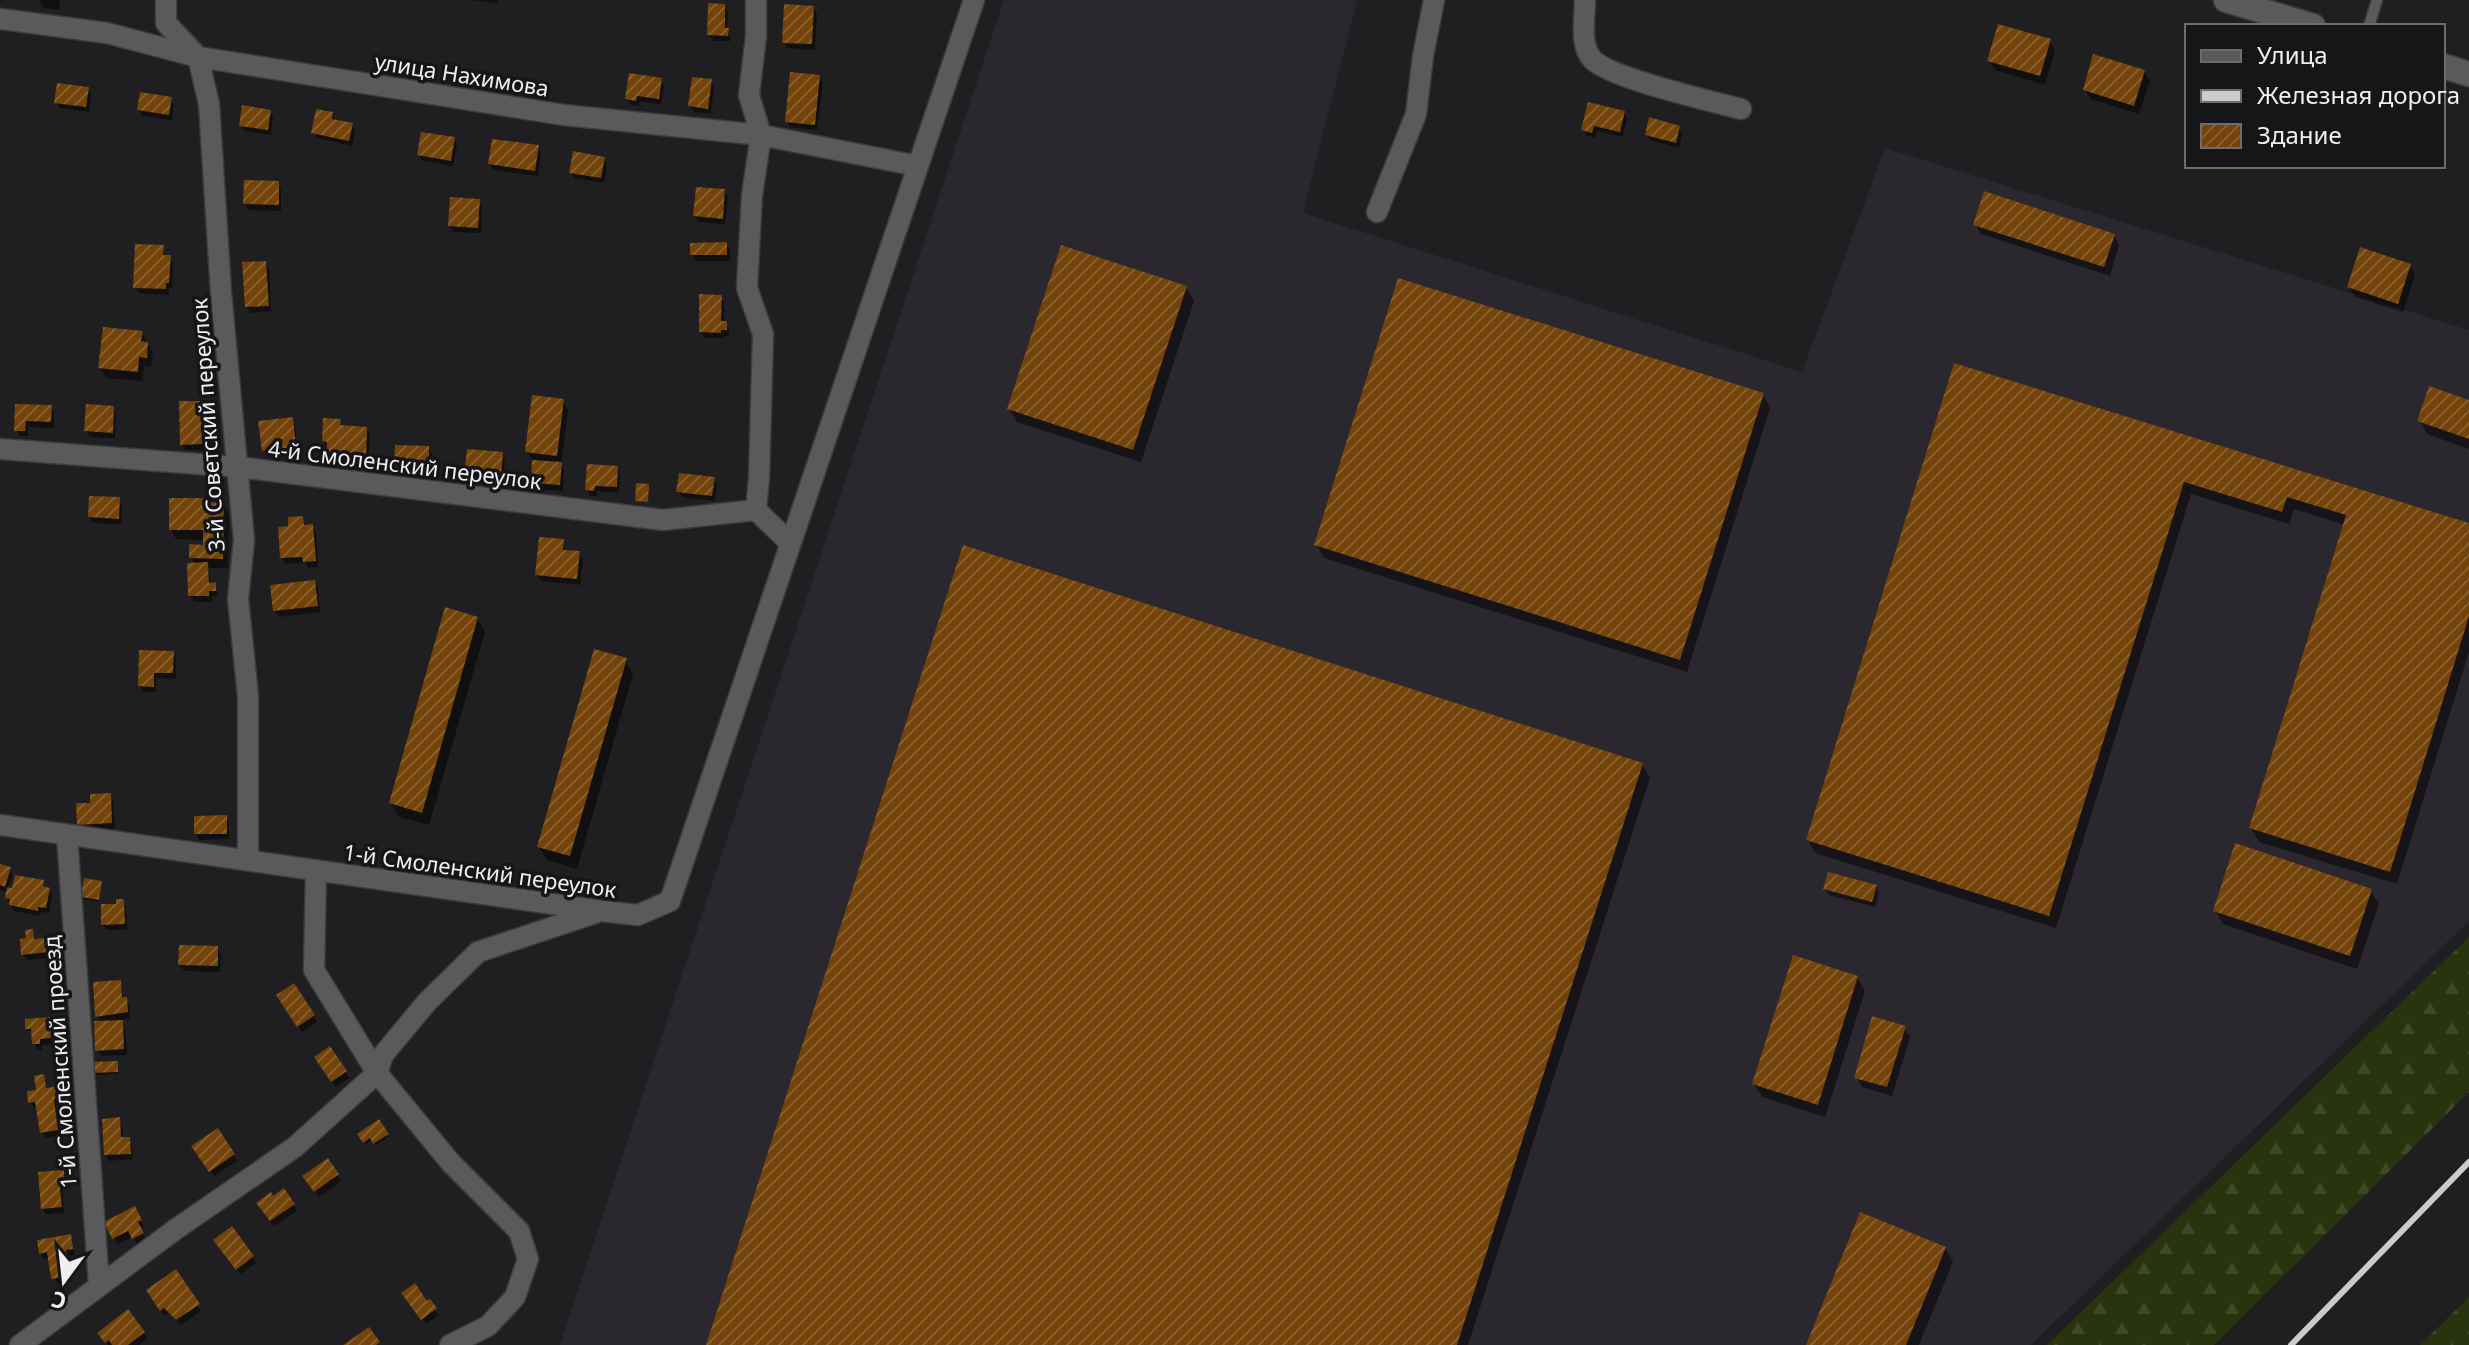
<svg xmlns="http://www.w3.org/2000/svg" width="2469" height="1345" viewBox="0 0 2469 1345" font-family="'Noto Sans',sans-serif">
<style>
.built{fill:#2a272f}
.forest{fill:url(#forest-firs)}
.shadow{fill:#0007}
.building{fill:url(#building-hatch)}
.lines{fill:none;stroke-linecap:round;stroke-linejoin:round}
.lane-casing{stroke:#3c3b3d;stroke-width:13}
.street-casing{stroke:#3c3b3d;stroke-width:23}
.secondary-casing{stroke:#3c3b3d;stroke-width:27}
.lane{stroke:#5a595c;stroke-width:10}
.street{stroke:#5a595c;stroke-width:20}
.secondary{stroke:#5a595c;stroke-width:24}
.rail{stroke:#cbcacc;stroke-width:6}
.labels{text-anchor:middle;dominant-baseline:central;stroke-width:7;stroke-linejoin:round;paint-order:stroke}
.street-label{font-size:22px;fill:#efeef0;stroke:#161518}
</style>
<defs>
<pattern id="forest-firs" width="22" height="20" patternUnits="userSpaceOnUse" patternTransform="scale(2)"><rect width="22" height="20" fill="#28340e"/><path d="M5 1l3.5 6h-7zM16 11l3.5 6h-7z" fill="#3d4826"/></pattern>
<pattern id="building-hatch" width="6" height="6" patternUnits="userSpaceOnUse" patternTransform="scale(2)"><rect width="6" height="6" fill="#734309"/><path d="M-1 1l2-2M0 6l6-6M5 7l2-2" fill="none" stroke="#875e2d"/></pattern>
</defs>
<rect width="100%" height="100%" fill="#1f1e21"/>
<!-- built -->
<path class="built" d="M1004,0H1357L1303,213L1802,372L1885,148L2469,330V921L2031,1345H560Z"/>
<!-- forest -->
<path class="forest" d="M2469,937V1092L2214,1345H2047Z
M2469,1297V1345H2420Z"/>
<!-- shadow -->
<path class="shadow" d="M40,0H60L59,10L43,8Z
M469,0H498V3Z
M724,6L728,12L727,29L731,41H713L709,35Z
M813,8L817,14L815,50L787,48L784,42Z
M2050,41L2055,51L2045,85L1995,70L1989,60Z
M2144,72L2150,81L2139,114L2091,99L2085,90Z
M819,77L823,83L817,130L790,127L787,121Z
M661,80L664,86L661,105L640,101L639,106L631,105L627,99Z
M711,81L714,87L711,114L694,112L690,106Z
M88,89L91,95L89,112L60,108L56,102Z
M170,99L174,105L172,120L142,116L139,110Z
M270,112L273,118L271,135L244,131L241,125Z
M1624,113L1627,119L1623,137L1597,131L1595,138L1586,135L1583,129Z
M332,114L335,120L352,125L355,131L352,146L317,138L314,132Z
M1679,128L1682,134L1679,148L1650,140L1647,134Z
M454,139L457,145L453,166L423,161L419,155Z
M537,146L541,153L538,176L494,170L490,164Z
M603,158L607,165L604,183L574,178L571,172Z
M278,183L281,189V211L248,210L245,204Z
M724,191L728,197L725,224L699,222L695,216Z
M479,201L482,207L481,233L453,232L450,226Z
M1975,224L2114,235L2119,245L2110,276L1981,234Z
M726,244L730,250V261H696L692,255Z
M162,247L166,257H169L173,263L172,288H169V295L139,293L135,287Z
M265,263L269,269L271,311L250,313L247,307Z
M2410,266L2415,275L2403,312L2355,297L2349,287Z
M1186,288L1194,301L1141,462L1017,422L1009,408Z
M721,297L724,303V323L729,329V336H724V338H704L701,332Z
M142,333L153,354L151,367L144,366L142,381L106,378L100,368Z
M1955,366L2469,525V652L2397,884L2259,842L2251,828L2345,525L2294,509L2289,524L2191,494L2056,928L1815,853L1808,840Z
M1763,395L1770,408L1687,672L1324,558L1317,545Z
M563,401L568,411L561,465L564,470L563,491L536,489L533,482V461L527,451Z
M2469,402V449L2427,434L2420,421Z
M200,403L203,409L204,450H185L182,444Z
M17,406L51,407L54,413V428L28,427V436H20L16,430Z
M113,408L116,414L115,438L90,437L86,431Z
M292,419L295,425L298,453L268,457L264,451L261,423Z
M339,421L343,428L366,429L370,435L368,468L332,466L324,441Z
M428,448L432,454L431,471L399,470L396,464Z
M502,454L505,460L503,485L470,482L466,476Z
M617,468L620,474L619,493L597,491V496H591L587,490Z
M713,479L717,485L715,501L682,497L678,491Z
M119,499L122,505L121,524L93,523L90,517Z
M208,504L223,505L229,514L228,568H209L211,585L215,584L218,596H212V602H194L190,596L195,565L191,558L205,547V540L176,539L171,530Z
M302,518L306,527L312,526L316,532L318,567L308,568L305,562L286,564L282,558L290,528Z
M563,541L566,552L579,553L583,559L580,585L541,581L537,575Z
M314,582L318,588L320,612L279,617L275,611L272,587Z
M477,618L485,632L429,825L399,817L391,803Z
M173,653L176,659V679L156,678V692H143L140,686Z
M625,660L633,674L577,869L547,860L539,847Z
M1642,765L1650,778L1468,1345H708Z
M110,795L113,801L115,829L83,830L79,824L92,805Z
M225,817L229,824V839L199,840L196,834Z
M0,866L9,869L13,875L8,890L42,882L52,896L49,913L41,912L40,916L14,911L7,897L8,892L0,890Z
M101,883L99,902L84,899L83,896Z
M1876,886L1879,893L1875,907L1829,895L1825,889Z
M2371,891L2379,904L2357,969L2223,924L2215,910Z
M123,901L126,907L127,930H106L103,924Z
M32,931L36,941L45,940L50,958L27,960L23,954Z
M217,948L221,954L220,972L184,971L180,965Z
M1857,977L1865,991L1825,1117L1762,1097L1754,1084Z
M120,982L124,999L129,1005L130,1018L121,1020L125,1028L127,1055L101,1056L97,1050L101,1023L97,1016Z
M294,986L317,1022L302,1032L278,996Z
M49,1019L52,1025L53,1044L42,1045V1050H37L33,1034L27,1028Z
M1904,1028L1910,1037L1892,1096L1862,1087L1856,1077Z
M330,1049L349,1078L336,1087L320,1064Z
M118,1065V1074L96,1075L95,1072Z
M43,1076L47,1089L59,1088L63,1094L64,1104L56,1105L60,1136L45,1138L42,1132L38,1107L34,1108L30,1102L39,1092Z
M119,1120L122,1126L123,1139H128L132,1145L133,1159L109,1161L106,1155Z
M378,1122L388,1137L376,1145L372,1139L366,1144L360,1135Z
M217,1131L237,1161L214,1176L194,1146Z
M327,1161L341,1181L319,1197L308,1182Z
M62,1173L66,1184H62L64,1213L46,1214L42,1208Z
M284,1191L297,1211L274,1226L262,1209Z
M134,1209L144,1227L140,1229L146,1240L137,1244L133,1237L117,1244L106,1222Z
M70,1236L75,1255L68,1256L72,1282L57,1284L50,1258L44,1259L41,1253Z
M219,1246L253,1257L256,1263L241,1274Z
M1945,1248L1953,1262L1919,1345H1809Z
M176,1272L201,1311L181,1325L168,1313L164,1316L148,1291Z
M408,1299L426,1304L439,1315L426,1324Z
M144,1333L147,1339L139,1345H108L104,1339Z"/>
<!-- building -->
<path class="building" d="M708,3L725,4V28H729L728,36L707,35Z
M784,4L814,6L812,44L782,43Z
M1998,24L2051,39L2040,76L1987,61Z
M2093,54L2145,70L2134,106L2083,90Z
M790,72L820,75L815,125L785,122Z
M629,73L662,78L659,99L637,96L636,101L625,99Z
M692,77L712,79L708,109L688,106Z
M57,83L89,87L86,107L54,103Z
M140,92L172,97L169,115L137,110Z
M1588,102L1625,111L1620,132L1594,126L1592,133L1581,130Z
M242,105L271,110L268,130L239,126Z
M316,109L333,112L332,119L353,123L349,141L311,133Z
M1649,117L1680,126L1676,143L1645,135Z
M421,132L455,137L451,161L417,155Z
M492,139L539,145L535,171L488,164Z
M573,151L605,157L601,178L569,173Z
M244,180L279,181V205L243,204Z
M696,187L725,189L723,219L693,216Z
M1984,191L2115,234L2104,267L1973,225Z
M450,197L480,199L478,228L448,226Z
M727,242V255H690V243Z
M135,244L164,245L163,255H171L169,283H166V289L133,288Z
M1061,245L1187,286L1133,450L1007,409Z
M2360,247L2411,264L2398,304L2347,287Z
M266,261L269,306L245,307L242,262Z
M1398,278L1764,393L1680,660L1314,545Z
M699,294L722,295L721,321H727V330H721V333L699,332Z
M103,327L143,331L141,341L148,342L147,358L139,357L138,372L98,368Z
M1954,363L2469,523V616L2390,872L2249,828L2346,515L2287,497L2282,512L2184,482L2049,916L1806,840Z
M2429,386L2469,400V439L2417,421Z
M532,395L564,399L557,456L525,452Z
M179,401H201L202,444L180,445Z
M15,404L52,405L51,422L26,421L25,431H14Z
M86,404L114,406L113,433L84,431Z
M293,417L296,447L262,451L258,421Z
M323,418L341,419L340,425L367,427L366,462L326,461L327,442L322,441Z
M395,445L429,446V466L394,465Z
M467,449L503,452L501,480L464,476Z
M532,460L562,462L560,485L531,483Z
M587,464L618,466L617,487L595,486L594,491L585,490Z
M679,473L715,477L712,496L676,492Z
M636,483L649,484L648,502L635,501Z
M89,496L120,497L119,519L88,517Z
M169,498H207V502L224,503L223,559L189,558V544L203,545V530H169Z
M303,516L304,525L313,524L316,561L303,562L302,557L280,558L278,527L288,526V517Z
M539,537L564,539L563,550L580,551L577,579L535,575Z
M963,545L1643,763L1457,1345H706Z
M208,562L209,583L216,582V591H209V596H188L187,563Z
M315,580L318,606L273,611L270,585Z
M445,607L478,617L422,813L389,803Z
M594,649L627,658L570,856L537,847Z
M139,650L174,651L173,673H154V687L138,686Z
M111,793L112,823L77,825L76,803H90V794Z
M227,815V834H194V816Z
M2235,843L2372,889L2350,956L2213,911Z
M0,864L11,867L5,887L0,885Z
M1828,872L1877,885L1872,902L1823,889Z
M15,875L44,880L43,886L50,888L46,908L38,907V911L9,905L10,899L5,898L7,887L12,888Z
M84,878L102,881L99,900L81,897Z
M116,899H124L125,924L101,925V904H116Z
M33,929L34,939L47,938L48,952L21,955L20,939L26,938L25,930Z
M179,945L218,946V966L178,965Z
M1793,955L1858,976L1818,1105L1752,1084Z
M121,980L122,997H127L128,1012L95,1017L93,982Z
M294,983L315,1015L297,1027L276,995Z
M1872,1016L1906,1026L1887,1087L1854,1078Z
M50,1017L51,1038L40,1039V1044H32L31,1029H25V1019Z
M123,1020L124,1049L95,1051L94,1021Z
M330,1046L347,1071L331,1082L314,1057Z
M118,1061V1072L93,1073L92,1062Z
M44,1074L46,1088L60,1086L62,1098L54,1099L58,1130L40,1133L35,1102L28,1103L27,1091L36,1090L34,1076Z
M120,1117L121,1137H130L131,1154L104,1155L102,1119Z
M379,1119L389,1134L373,1144L370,1138L363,1143L357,1134Z
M218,1128L235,1154L209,1172L191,1146Z
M328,1158L339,1174L314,1192L302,1176Z
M64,1170V1178L59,1179L62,1207L41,1209L38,1172Z
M284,1188L295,1204L270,1221L256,1203L271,1192L273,1196Z
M135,1206L142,1220L138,1222L144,1233L132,1239L128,1231L112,1239L104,1222Z
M1860,1212L1946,1247L1906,1345H1806Z
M232,1226L254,1256L236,1270L213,1240Z
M71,1234L73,1249L66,1250L70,1276L51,1279L47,1252L39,1254L37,1240Z
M176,1269L200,1304L176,1320L164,1308L160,1311L146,1290Z
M415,1283L427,1301L430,1299L437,1308L421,1320L401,1293Z
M128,1309L145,1332L128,1345H112L109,1340L105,1343L97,1333Z
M369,1327L380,1342L376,1345H343Z"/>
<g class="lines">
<!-- lane casing -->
<g class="lane-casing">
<path id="lane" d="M2369,26L2377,0"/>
</g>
<!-- street casing -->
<g class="street-casing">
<path id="street" d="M166,0V23L198,57L209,104L221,292L244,540L238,599L248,696V860
M1585,0C1585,18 1579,46 1593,60C1613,79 1711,101 1741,109
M0,19L107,33L198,57L564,115L761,135L918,166
M1377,212L1416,114L1423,56L1434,0
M0,449L238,467L663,520L756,510L790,543
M756,510L759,478L763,334L747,288L752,195L761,135L749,95L756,36V0
M0,825L601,911L638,915L670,901L974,0
M67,836L99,1285
M316,871L314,970L377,1073L451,1163L519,1231L528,1259L515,1297L488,1326L450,1345
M20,1345L176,1229L295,1147L377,1073L383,1055L427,1002L478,952L595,913"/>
</g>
<!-- secondary casing -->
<g class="secondary-casing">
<path id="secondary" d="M2226,0L2313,26
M2443,66L2469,74"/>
</g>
<!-- lane -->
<use href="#lane" class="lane"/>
<!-- street -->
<use href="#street" class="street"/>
<!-- secondary -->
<use href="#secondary" class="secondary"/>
<!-- rail -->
<path class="rail" d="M2291,1345L2469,1162"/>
</g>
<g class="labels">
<!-- street labels -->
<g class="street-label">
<text transform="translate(462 74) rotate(9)">улица Нахимова</text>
<text transform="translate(207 425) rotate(-94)">3-й Советский переулок</text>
<text transform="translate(405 464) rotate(7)">4-й Смоленский переулок</text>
<text transform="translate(480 870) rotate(8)">1-й Смоленский переулок</text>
<text transform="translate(59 1062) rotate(-94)">1-й Смоленский проезд</text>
</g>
</g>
<!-- legend -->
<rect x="2185" y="24" width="260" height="144" fill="#161518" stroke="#6d6c6e" stroke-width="2"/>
<rect x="2201" y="50" width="40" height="12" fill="#5a595c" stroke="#6d6c6e" stroke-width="2"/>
<text x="2257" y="64" font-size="24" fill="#efeef0">Улица</text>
<rect x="2201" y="90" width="40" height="12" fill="#cbcacc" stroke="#6d6c6e" stroke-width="2"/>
<text x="2257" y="104" font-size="24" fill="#efeef0">Железная дорога</text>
<rect x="2201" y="124" width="40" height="24" fill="url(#building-hatch)" stroke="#6d6c6e" stroke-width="2"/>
<text x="2257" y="144" font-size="24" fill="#efeef0">Здание</text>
<!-- north arrow -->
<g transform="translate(64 1281) rotate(195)" stroke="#161518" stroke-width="6" paint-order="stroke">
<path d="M0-6L14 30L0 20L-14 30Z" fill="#efeef0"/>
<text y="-12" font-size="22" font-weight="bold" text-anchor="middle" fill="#efeef0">С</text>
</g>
</svg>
